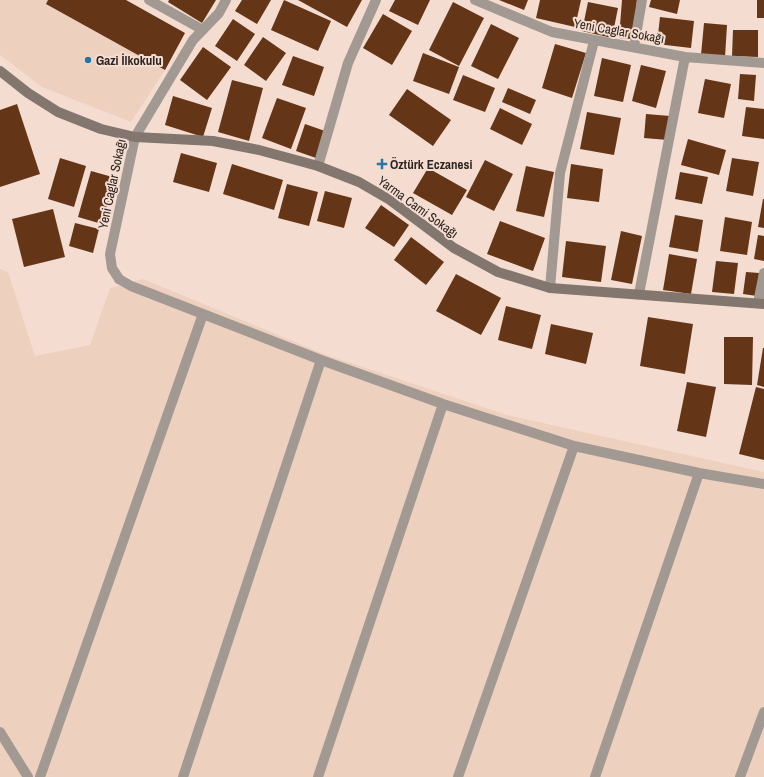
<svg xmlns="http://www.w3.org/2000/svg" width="764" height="777" viewBox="0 0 764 777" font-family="'Archivo Narrow',sans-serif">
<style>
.built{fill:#eed0bf}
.building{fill:#643516}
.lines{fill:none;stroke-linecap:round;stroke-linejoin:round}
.lane{stroke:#a29993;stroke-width:10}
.street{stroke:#a29993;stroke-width:10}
.secondary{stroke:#83766e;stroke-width:10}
.poi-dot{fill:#2476a7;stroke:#f4ddd0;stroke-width:1.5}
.labels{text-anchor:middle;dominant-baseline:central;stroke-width:4;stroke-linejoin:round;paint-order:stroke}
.street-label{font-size:13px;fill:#2e2521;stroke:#f4ddd0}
.poi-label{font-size:13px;font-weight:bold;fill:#2e2521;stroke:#f4ddd0;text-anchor:start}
</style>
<rect width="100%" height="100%" fill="#f4ddd0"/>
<!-- built -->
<path class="built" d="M0,0H126L185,33L165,70L131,122L42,87L0,55Z
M0,269L8,272L35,356L90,345L110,288L143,279L324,354L507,415L764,472V777H0Z"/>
<!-- building -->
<path class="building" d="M48,0H126L185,33L165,70L46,4Z
M169,0H216L202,23L168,2Z
M242,0H271L257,24L235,11Z
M284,0L331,21L318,51L271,30Z
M298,0H362L347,27Z
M395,0H430L418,25L389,11Z
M499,0H528L524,10Z
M540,0H581L575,27L536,18Z
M622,0H637L633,39L619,38Z
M651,0H680L677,14L649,7Z
M757,0H764V18H757Z
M453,2L484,18L459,66L429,50Z
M588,2L618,8L612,38L582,31Z
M383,14L412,31L392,65L363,48Z
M660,17L694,21L691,48L657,44Z
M233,19L255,34L237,61L215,46Z
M704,23L727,25L725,57L701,55Z
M491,24L519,38L498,79L471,66Z
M733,30H758V57L732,56Z
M263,37L286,53L266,81L244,65Z
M555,44L586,53L572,98L542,88Z
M203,47L231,67L207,100L180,80Z
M423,53L459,67L449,94L413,81Z
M293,56L324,67L314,96L282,85Z
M602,58L631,65L623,102L594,96Z
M641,65L666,71L656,108L632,101Z
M740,74L756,75L754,101L738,99Z
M463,75L495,88L485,112L453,100Z
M705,79L731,84L724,118L698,113Z
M232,80L263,88L249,141L218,132Z
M508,88L536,100L530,114L502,102Z
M407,89L451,120L433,146L389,115Z
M173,96L212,108L203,137L165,125Z
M277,98L306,108L291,149L262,138Z
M17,104L40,174L0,187V110Z
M746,107L764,109V139L742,136Z
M500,108L532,124L522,145L490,129Z
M587,112L621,118L614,155L580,149Z
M646,114L670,116L668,140L644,138Z
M305,124L325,131L316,158L296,151Z
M688,139L726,150L719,175L681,165Z
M181,153L217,163L209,192L173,182Z
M60,158L86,166L74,207L48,199Z
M732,158L759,162L753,196L726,191Z
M485,160L513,174L494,211L466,197Z
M232,164L283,180L274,210L223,194Z
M571,164L603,169L599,202L567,198Z
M526,166L554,172L544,217L516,211Z
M428,168L467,190L452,215L413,193Z
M91,171L116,178L102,224L78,217Z
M680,172L708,177L702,204L675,199Z
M287,184L318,192L309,226L278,218Z
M325,191L352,198L344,228L317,221Z
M763,199H764V228L758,227Z
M381,205L409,225L394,247L365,228Z
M53,209L65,257L24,267L12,219Z
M675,215L703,220L698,252L669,247Z
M725,217L752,222L747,255L720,251Z
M500,221L545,238L533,271L487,254Z
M75,223L99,229L93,253L69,246Z
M621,231L642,236L632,284L611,280Z
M758,235L764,236V261L754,259Z
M411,237L444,262L426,285L394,260Z
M566,241L606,246L601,282L562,277Z
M669,254L697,259L691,294L663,290Z
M716,261L738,263L734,294L712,292Z
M746,272L759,273L757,296L743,294Z
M456,274L501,298L481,335L436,311Z
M506,306L541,315L532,349L498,340Z
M648,317L693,324L685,374L640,366Z
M551,324L593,333L586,364L545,354Z
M724,337H753L752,385L724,384Z
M763,348H764V387L757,385Z
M687,382L716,387L706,437L677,431Z
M756,387L764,389V460L739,454Z"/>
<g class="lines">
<!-- lane -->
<path class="lane" d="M119,279L131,286L321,360L443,404L574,446L699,473L764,484
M0,732L28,777
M40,777L203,314
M183,777L321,360
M318,777L443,404
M458,777L574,446
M595,777L699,473
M740,777L764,712"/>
<!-- street -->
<path class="street" d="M149,0L203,30
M475,0L552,32L685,57L764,63
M634,47L642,0
M318,166L348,63L376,0
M119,279L112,268L110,254L135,137L193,40L219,13L226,0
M550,288L560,173L594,41
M639,294L685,57
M758,303L764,273"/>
<!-- secondary -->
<path class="secondary" d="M0,71L28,93L58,112L101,129L135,137L213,141L259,150L318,166L359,182L390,200L454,248L498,272L550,288L764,304"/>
</g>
<!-- markers -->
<g class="poi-dot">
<circle cx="88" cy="60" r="4"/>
<path d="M380 158h4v4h4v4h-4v4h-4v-4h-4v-4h4z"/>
</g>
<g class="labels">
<!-- street labels -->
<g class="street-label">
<text transform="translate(619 31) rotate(10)">Yeni Caglar Sokağı</text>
<text transform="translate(112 184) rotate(-78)">Yeni Caglar Sokağı</text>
<text transform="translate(418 207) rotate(36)">Yarma Cami Sokağı</text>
</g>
<!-- poi labels -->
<g class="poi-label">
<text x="96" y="60">Gazi İlkokulu</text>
<text x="390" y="164">Öztürk Eczanesi</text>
</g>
</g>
</svg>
